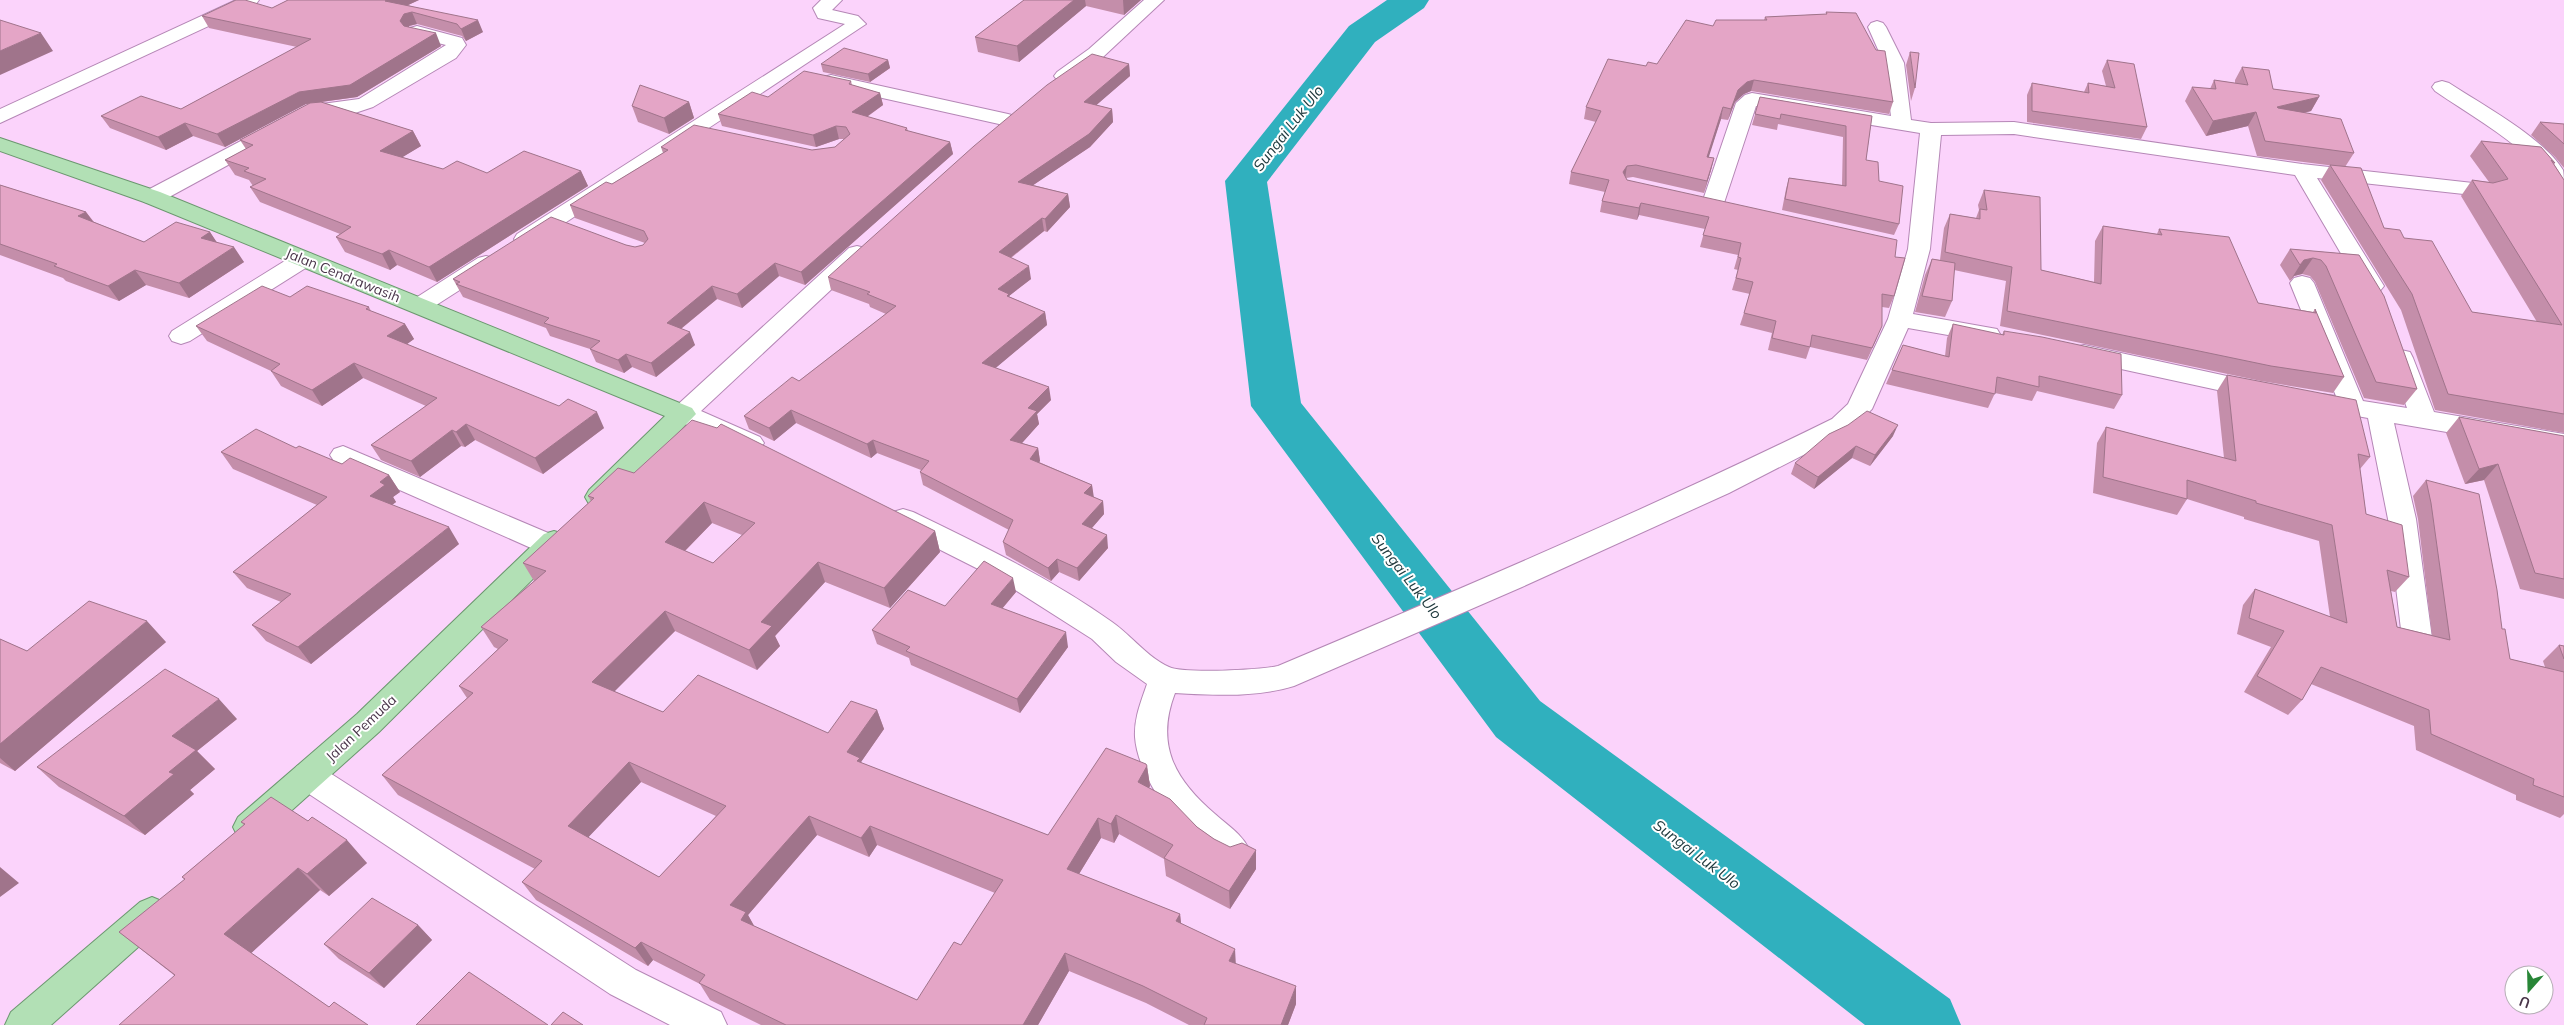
<svg xmlns="http://www.w3.org/2000/svg" width="2564" height="1025" viewBox="0 0 2564 1025" font-family="Mulish,sans-serif">
<style>
.lines{fill:none;stroke-linecap:round;stroke-linejoin:round}
.river{fill:#30b0be;fill-rule:evenodd}
.minor-casing{stroke:#b587b6;stroke-width:2}
.major-casing{stroke:#6b976f;stroke-width:2}
.minor{fill:#fff;fill-rule:evenodd}
.major{fill:#b2e0b5;fill-rule:evenodd}
.wall{fill:#c48eaa;fill-rule:evenodd}
.shaded-wall{fill:#a0748b}
.building{fill:#e4a5c6;stroke:#a0748b;fill-rule:evenodd}
.labels{text-anchor:middle;dominant-baseline:central;stroke-width:4;stroke-linejoin:round;paint-order:stroke}
.street-label{font-size:14px;fill:#493549;stroke:#fff}
.water-label{font-size:15px;font-style:italic;fill:#213b3f;stroke:#fff}
</style>
<rect width="100%" height="100%" fill="#fbd3fb"/>
<g class="lines">
<!-- river -->
<path class="river" d="M1387,0H1429L1424,8L1375,42L1267,182L1301,403L1540,701L1950,999L1961,1025H1865L1496,737L1251,406L1225,181L1349,26Z"/>
<!-- minor casing -->
<g class="minor-casing">
<path id="minor" d="M236,0H259L256,4L0,123V109Z
M821,0H842L832,10L858,16L866,24L533,244L525,246L517,244L514,239L517,234L845,24L818,18L813,8Z
M1144,0H1164L1103,57L1071,80H1057L1054,76L1057,72L1089,49Z
M1877,21L1883,23L1886,27L1904,63L1911,120L1931,123L2014,122L2302,164L2482,184L2490,185L2493,190L2490,195L2482,196L2317,178L2384,286L2380,291L2372,293L2364,291L2360,286L2295,175L2014,134L1941,135L1930,249L1913,314L1997,329L2000,334L1997,339L1988,342L1908,328L1872,409L1850,431L1729,493L1522,587L1294,686C1255,698 1215,695 1175,693C1155,745 1175,780 1215,814C1227,825 1242,834 1249,849L1244,860L1232,864C1190,849 1138,782 1135,737C1134,718 1141,702 1147,684L1116,662L1092,639L998,579L893,526L889,519L893,512L903,509L913,512C981,545 1050,578 1112,622C1132,636 1147,657 1169,667C1184,674 1260,670 1278,666C1465,587 1651,508 1832,419L1848,404L1888,319L1908,249L1920,133L1756,106L1724,203L1721,208L1713,210L1705,208L1702,203L1736,103L1745,95L1752,93L1891,116L1884,63L1868,27L1871,23Z
M417,26L462,38L466,45L456,58L373,107L355,113L318,116L160,202L152,203L144,202L141,197L144,192L307,106L359,99L446,45L410,36L408,32L410,28Z
M831,75L1008,114L1015,116L1018,120L1015,124L1008,126L824,85L821,81L824,77Z
M2442,81L2449,83C2481,104 2544,138 2563,170C2564,175 2564,186 2564,192C2550,189 2541,168 2529,158C2501,132 2467,113 2435,91L2432,87L2435,83Z
M857,246L865,248L868,253L865,258L701,411L760,437L764,443L760,449L751,452L742,449L714,435L674,420L670,414L674,408L849,248Z
M304,252L312,254L315,259L312,264L190,341L181,344L172,341L169,336L172,331L296,254Z
M486,256L494,258L497,263L494,268L427,311L419,313L411,311L407,306L411,301L478,258Z
M2302,276L2310,278L2314,283L2363,401L2407,408L2389,358L2392,352L2401,350L2410,352L2413,358L2434,412L2564,434V452L2394,423L2416,519L2432,638L2428,646L2417,650L2406,646L2402,638L2388,519L2368,418L2312,408L2308,402L2312,396L2321,394L2336,396L2290,283L2294,278Z
M2084,345L2259,383L2268,385L2272,391L2268,397L2259,399L2075,359L2072,353L2075,347Z
M343,446L560,538L564,545L560,552L550,555L540,552L334,461L330,455L334,449Z
M308,762L319,766L636,970L721,1012L727,1025H670L610,994L297,786L292,776L297,766Z"/>
</g>
<!-- major casing -->
<g class="major-casing">
<path id="major" d="M0,138L160,192L692,408L696,414L609,504L599,507L589,504L585,497L589,490L665,416L144,202L0,151Z
M554,531L564,534L568,541L564,548L379,732L262,837L250,842L238,837L233,827L238,817L357,714L544,534Z
M152,897L164,902L170,913L164,924L51,1025H5L11,1012L140,902Z"/>
</g>
<!-- minor -->
<use href="#minor" class="minor"/>
<!-- major -->
<use href="#major" class="major"/>
</g>
<!-- wall -->
<path class="wall" d="M288,0H419L408,5L483,32L466,41L462,36L417,24L409,26V27L441,46L357,97L321,102L413,131L421,146L402,157L443,169L487,173L581,171L588,186L437,282L397,265L390,270L345,252L336,237L340,234L260,202L250,187L253,186L249,180L235,175L225,160L246,149L240,140L309,104H306L225,147L193,136L166,150L110,128L101,116L181,109L297,47L209,28L202,16L272,8Z
M1024,0H1141L1124,15L1086,6L1019,62L978,52L975,37Z
M1826,12L1893,102L1889,114L1751,91L1744,94L1735,102L1728,120L1721,119L1708,157L1714,158L1711,170L1704,193L1633,177L1626,178L1627,180L1895,257L1894,296L1889,308L1882,307L1877,338L1867,360L1810,347L1806,359L1768,350L1772,333L1740,325L1750,294L1732,290L1738,270L1734,269L1738,255L1700,247L1705,229L1639,215L1637,220L1600,212L1602,201L1605,192L1569,184L1571,172L1596,122L1584,119L1586,107L1646,66L1657,64L1713,26L1764,20L1765,17L1826,14Z
M1910,52L1915,88L1911,101L1906,65Z
M888,60L890,68L870,82L823,72L821,64Z
M2107,60L2147,127L2141,139L2027,122V95L2032,83L2084,92L2088,83L2106,86L2102,71Z
M1129,64L1130,76L1096,105L1112,109L1113,122L1090,147L1033,185L1068,194L1070,207L1047,232L1044,231L1011,258L1031,279L1009,296L1010,297L1045,312L1047,325L995,368L1051,400L1037,414L1039,424L1022,443L1038,448L1040,461L1039,462L1092,485L1093,497L1103,501L1104,514L1092,528L1108,548L1079,581L1059,572L1051,581L1006,555L1003,542L1009,530L923,485L920,472L921,470L877,453L871,458L796,423L774,441L749,429L744,416L799,381L886,314L870,307L869,304L831,290L828,277Z
M2242,67L2273,89L2319,97L2311,111L2304,113L2354,153L2345,167L2384,228L2404,238L2472,312L2537,322L2461,196L2472,180L2489,182L2470,156L2481,141L2541,147L2555,163L2554,164L2564,180V433L2435,410L2401,310L2321,180L2330,165L2335,166L2257,156L2248,126L2206,136L2185,101L2192,87L2210,89L2214,80L2235,83V80Z
M851,81L852,85L880,93L883,105L867,117L907,128L908,131L950,142L953,154L805,285L779,276L742,308L717,299L681,329L695,345L656,377L632,367L624,373L596,362L590,349L550,336L546,328L463,297L453,279L626,245L635,247L643,245L645,243L575,218L570,205L612,184L663,153L661,147L812,150L835,147L844,139H839L816,147L722,126L718,114L768,97Z
M1760,97L1872,116L1866,160L1879,181L1899,224L1894,235L1782,210L1786,189L1789,178L1842,185L1843,137L1778,124L1777,130L1752,125Z
M689,102L694,118L669,134L638,122L632,106Z
M2540,122L2564,124V168L2555,157L2531,135Z
M0,185L86,212L94,222L144,242L210,232L216,242L244,262L189,298L146,285L119,301L66,281L63,278L0,255Z
M1984,190L2041,270L2094,282L2095,241L2103,226L2157,234L2159,229L2258,303L2313,312L2315,309L2344,377L2333,393L2261,381L2000,326L2006,281L1954,270L1952,301L1945,317L1915,312L1925,275L1932,259L1940,260L1944,228L1950,214L1976,218L1979,210L1978,205Z
M2290,249L2359,255L2417,389L2404,405L2364,398L2315,282L2310,276L2302,274L2294,276L2290,281L2280,265Z
M290,297L369,307L371,311L405,324L414,339L407,344L604,428L543,474L475,440L465,447L461,446L420,477L381,460L371,445L426,406L363,378L322,406L281,386L271,371L207,341L196,326Z
M1953,324L2002,335L2004,331L2122,395L2114,409L2037,391L2032,401L1995,393L1988,408L1886,384L1903,345L1945,356L1947,338Z
M2227,375L2370,457L2360,469L2366,514L2409,577L2395,592L2391,591L2397,627L2432,635L2418,519L2413,496L2426,480L2502,629L2510,659L2545,667L2543,661L2559,645L2564,646V814L2560,818L2516,800V795L2416,750L2414,726L2311,684L2302,700L2288,715L2244,692L2271,647L2237,634L2243,605L2255,589L2330,617L2319,541L2244,519V517L2187,499L2177,515L2093,493L2097,443L2106,427L2224,458L2217,391Z
M2459,417L2564,436V599L2520,589L2484,480L2465,484L2446,433Z
M1893,436L1870,466L1852,458L1814,489L1791,474L1795,463Z
M296,448L342,464L389,475L400,492L393,497L396,502L392,505L459,544L311,664L266,641L252,625L281,602L247,588L233,572L317,505L233,469L221,452Z
M634,473L935,531L940,552L890,608L825,582L775,636L780,646L757,670L675,631L614,691L663,712L828,733L877,710L884,729L861,762L862,763L1048,835L1147,766L1150,786L1149,788L1197,827L1256,869L1230,909L1166,876L1164,859L1119,834L1114,843L1101,838L1079,874L1180,914L1181,923L1236,964L1296,1004L1288,1025H1189L1146,1003L1069,971L1038,1025H761L710,1000L700,984L653,960L648,966L536,900L522,882L535,869L398,795L382,775L467,698L459,686L498,649L494,647L481,627L534,581L523,563L591,501L588,496ZM712,523L742,535L713,563L685,551ZM641,782L716,816L659,877L588,837ZM817,835L869,857L877,845L995,893L961,945L917,1000L754,926L748,915Z
M1016,592L1002,609L1068,647L1020,713L911,665L909,658L877,644L872,630L945,606Z
M0,639L27,651L166,642L15,771L0,763Z
M237,719L197,751L215,769L190,790L194,794L145,835L59,787L37,767Z
M241,822L367,863L329,896L320,890L251,953L329,1007L368,1025L175,976L119,932L185,880L182,877L244,825Z
M418,925L432,940L384,988L339,959L324,944Z"/>
<!-- shaded-wall -->
<path class="shaded-wall" d="M387,0H419L391,13L385,1Z
M1074,0H1085L1086,6L1019,62L1017,46Z
M1123,0H1141L1124,15Z
M412,12L417,24L409,26L406,33L400,21L404,14Z
M478,20L483,32L466,41L461,29Z
M41,33L53,51L0,75V51Z
M436,33L441,46L357,97L306,104L225,147L217,134L299,92Z
M888,60L890,68L870,82L868,74Z
M1129,64L1130,76L1085,115L1084,102Z
M1754,80L1751,91L1744,94L1735,102L1728,120L1731,109L1738,90L1747,82Z
M880,93L883,105L855,125L852,112Z
M2319,97L2311,111L2270,121L2277,107Z
M689,102L694,118L669,134L664,118Z
M1723,107L1721,119L1705,169L1707,157Z
M1112,109L1113,122L1090,147L1020,194L1018,182Z
M2256,112L2248,126L2206,136L2213,121Z
M185,123L193,136L166,150L158,137Z
M836,126L839,139L816,147L813,135Z
M413,131L421,146L388,166L380,151Z
M950,142L953,154L805,285L801,272Z
M1714,158L1711,170L1704,193L1707,181Z
M1627,166L1625,178L1623,172Z
M581,171L588,186L437,282L429,267Z
M1068,194L1070,207L1047,232L1045,219Z
M1641,203L1639,215L1637,220L1639,208Z
M86,212L97,227L78,216Z
M1042,218L1044,231L1001,265L999,252Z
M210,232L220,247L201,238Z
M234,247L244,262L189,298L179,283Z
M389,250L397,265L390,270L382,254Z
M2313,258L2302,274L2294,276L2290,281L2300,265L2304,260Z
M775,263L779,276L742,308L737,294Z
M1029,266L1031,279L1009,296L1011,307L998,289Z
M135,270L146,285L119,301L108,286Z
M712,286L717,299L672,336L667,323Z
M1045,312L1047,325L985,377L982,363Z
M405,324L414,339L396,352L387,336Z
M690,332L695,345L656,377L651,363Z
M626,354L632,367L624,373L618,360Z
M354,363L363,378L322,406L312,390Z
M1049,387L1051,400L1037,414L1039,424L1013,453L1010,440L1028,408Z
M791,410L796,423L774,441L769,428Z
M597,412L604,428L543,474L535,458Z
M466,424L475,440L465,447L456,432Z
M1898,425L1893,436L1870,466L1875,455Z
M452,430L461,446L420,477L411,461Z
M873,440L877,453L871,458L867,444Z
M1856,446L1852,458L1814,489L1818,477Z
M1038,448L1040,461L1032,472L1030,459Z
M2498,464L2484,480L2465,484L2479,469Z
M389,475L400,492L393,497L396,502L381,513L370,496L380,482Z
M1092,485L1094,498L1084,493Z
M1103,501L1104,514L1084,537L1082,524Z
M704,502L712,523L674,562L665,542Z
M449,527L459,544L311,664L298,647Z
M935,531L940,552L890,608L884,588Z
M1107,535L1108,548L1079,581L1077,568Z
M1057,559L1059,572L1051,581L1048,568Z
M818,562L825,582L775,636L780,646L757,670L749,650L761,622Z
M1013,578L1016,592L994,618L991,604Z
M665,611L675,631L604,702L592,682Z
M147,621L166,642L15,771L0,758V744Z
M1066,632L1068,647L1020,713L1017,699Z
M219,699L237,719L197,751L215,769L190,790L194,794L145,835L124,816L169,772L172,736Z
M877,710L884,729L861,762L867,778L847,752Z
M629,762L641,782L581,845L568,826Z
M1147,766L1150,786L1140,801L1138,782Z
M1116,815L1119,834L1114,843L1111,824Z
M809,816L817,835L748,915L757,931L751,938L730,905Z
M1098,818L1101,838L1071,887L1067,869Z
M870,826L877,845L869,857L861,838Z
M347,840L367,863L329,896L307,874Z
M1256,850V869L1230,909L1229,891Z
M0,867L19,883L0,897Z
M298,868L320,890L248,956L224,934Z
M1180,914L1182,932L1176,921Z
M418,925L432,940L384,988L369,973Z
M641,942L653,960L648,966L635,948Z
M1235,949L1236,967L1229,961Z
M1065,953L1069,971L1038,1025H1023Z
M1296,986V1004L1288,1025H1281Z"/>
<!-- building -->
<path class="building" d="M236,0H245L272,8L288,0H387L385,1L478,20L461,29L457,24L412,12L404,14L400,21L404,26L436,33L350,85L299,92L217,134L185,123L158,137L101,116L141,96L181,109L311,39L202,16Z
M1024,0H1074L1017,46L975,37Z
M1826,12L1856,13L1876,50L1885,51L1893,102L1754,80L1747,82L1738,90L1731,109L1723,107L1707,157L1714,158L1707,181L1636,165L1627,166L1623,172L1627,180L1897,240L1895,257L1905,258L1894,296L1882,294V326L1872,348L1812,335L1810,347L1772,338L1776,321L1744,313L1753,282L1736,278L1741,258L1738,257L1741,243L1703,235L1709,217L1641,203L1639,208L1602,201L1609,180L1571,172L1601,111L1586,107L1608,59L1646,66L1648,62L1657,64L1686,20L1713,26L1716,20H1767L1765,17L1827,14Z
M0,20L41,33L0,51Z
M844,48L888,60L868,74L821,64Z
M1910,52L1919,53L1915,88Z
M1092,54L1129,64L1084,102L1112,109L1089,134L1018,182L1068,194L1045,219L1042,218L999,252L1029,266L998,289L1009,294L1007,296L1045,312L982,363L1049,387L1028,408L1037,411L1010,440L1038,448L1030,459L1092,485L1084,493L1103,501L1082,524L1107,535L1077,568L1057,559L1048,568L1003,542L1013,520L920,472L929,461L873,440L867,444L791,410L769,428L744,416L792,377L799,381L896,306L867,294L870,292L828,277L974,146L1047,85Z
M2107,60L2134,64L2147,127L2032,111V83L2089,93L2088,83L2115,88Z
M2242,67L2269,70L2273,89L2319,95V97L2277,107L2278,108L2341,119L2354,153L2265,141L2256,112L2213,121L2192,87L2216,89L2214,80L2248,85Z
M804,71L851,81L849,84L880,93L852,112L907,128L905,130L950,142L801,272L775,263L737,294L712,286L667,323L690,332L651,363L626,354L618,360L590,349L600,341L544,323L549,318L456,284L460,282L453,279L551,217L626,245L635,247L643,245L648,239L644,231L570,205L606,182L612,184L668,150L661,147L694,125L812,150L835,147L850,134L846,127L836,126L813,135L718,114L752,92L768,97Z
M640,85L689,102L664,118L632,106Z
M1760,97L1872,116L1866,160L1878,162L1879,181L1903,186L1899,224L1785,199L1789,178L1846,186V126L1781,114L1780,119L1755,114Z
M321,102L413,131L380,151L443,169L457,161L487,173L524,151L581,171L429,267L389,250L382,254L336,237L351,227L250,187L266,179L244,171L249,168L225,160L253,145L240,140L310,103Z
M2540,122L2564,124V144Z
M2481,141L2541,147L2555,163L2551,160L2564,180V414L2448,394L2412,294L2330,165L2361,168L2384,228L2400,230L2404,238L2432,241L2472,312L2562,325L2472,180L2493,183L2508,179Z
M0,185L86,212L78,216L144,242L176,222L210,232L201,238L234,247L179,283L135,270L108,286L54,266L57,264L0,244Z
M1984,190L2040,197L2041,270L2101,284L2103,226L2162,235L2159,229L2229,237L2258,303L2316,313L2315,309L2344,377L2271,366L2007,311L2012,267L1945,252L1950,214L1980,219V209L1987,210Z
M2290,249L2359,255L2384,296L2417,389L2376,382L2326,266L2321,260L2313,258L2304,260L2300,265Z
M1932,259L1955,263L1952,301L1922,296Z
M262,286L290,297L307,286L369,307L366,309L405,324L387,336L559,406L568,399L597,412L535,458L466,424L456,432L452,430L411,461L371,445L437,398L354,363L312,390L271,371L280,364L196,326Z
M1953,324L2004,335V331L2042,337L2121,354L2122,395L2039,376V387L1997,377L1995,394L1892,370L1903,345L1949,357Z
M2227,375L2356,400L2370,457L2358,454L2366,514L2402,525L2409,577L2387,570L2397,627L2450,640L2431,503L2426,480L2479,494L2497,590L2502,629H2505L2510,659L2564,672V797L2533,785L2534,779L2431,734L2429,710L2321,667L2302,700L2257,676L2284,631L2249,618L2255,589L2347,623L2332,525L2256,503V501L2187,480V499L2103,477L2106,427L2236,461Z
M1867,411L1898,425L1875,455L1856,446L1818,477L1795,463L1829,434L1848,425Z
M2459,417L2564,436V579L2535,573L2498,464L2479,469Z
M692,420L717,428L721,424L935,531L884,588L818,562L761,622L772,626L749,650L665,611L592,682L663,712L698,675L828,733L851,701L877,710L847,752L860,758L857,761L1048,835L1106,748L1146,764L1147,766L1138,782L1170,799L1197,827L1214,839L1230,847L1242,843L1256,850L1229,891L1164,858L1173,845L1116,815L1111,824L1098,818L1067,869L1180,914L1176,921L1235,949L1229,961L1296,986L1281,1025H1204L1207,1018L1143,986L1065,953L1023,1025H786L699,983L705,975L641,942L635,948L522,882L542,861L382,775L473,693L459,686L508,640L481,627L546,571L523,563L594,498L588,496L618,468L634,473ZM704,502L755,523L713,563L665,542ZM629,762L726,806L659,877L568,826ZM809,816L861,838L870,826L1003,880L961,945L954,942L917,1000L741,920L746,912L730,905Z
M256,429L296,448L299,446L342,464L350,458L389,475L380,482L385,485L370,496L449,527L298,647L252,625L291,594L233,572L327,497L221,452Z
M984,561L1013,578L991,604L1066,632L1017,699L906,651L910,647L872,630L908,590L945,606Z
M89,601L147,621L0,744V639L27,651Z
M2559,645L2564,646V659Z
M165,669L219,699L172,736L196,750L169,772L174,774L124,816L37,767Z
M271,797L308,821L312,817L347,840L307,874L298,868L224,934L329,1007L334,1002L368,1025H119L175,975L119,932L185,879L182,877L245,824L241,822Z
M372,898L418,925L369,973L324,944Z
M469,972L548,1025H416Z
M563,1012L583,1025H551Z"/>
<g class="labels">
<!-- street labels -->
<g class="street-label">
<text transform="translate(343 275) rotate(22)">Jalan Cendrawasih</text>
<text transform="translate(361 728) rotate(-43)">Jalan Pemuda</text>
</g>
<!-- water labels -->
<g class="water-label">
<text transform="translate(1288 128) rotate(-52)">Sungai Luk Ulo</text>
<text transform="translate(1407 576) rotate(52)">Sungai Luk Ulo</text>
<text transform="translate(1697 854) rotate(37)">Sungai Luk Ulo</text>
</g>
</g>
<!-- north arrow -->
<g transform="translate(2529 990) rotate(200)"><circle r="24" fill="#ffffff" stroke="#b6aeb6"/>
<path d="M0-4L9 19L0 12L-9 19Z" fill="#288637"/>
<text y="-8" font-size="14" font-weight="bold" text-anchor="middle" fill="#493549">U</text>
</g>
</svg>
